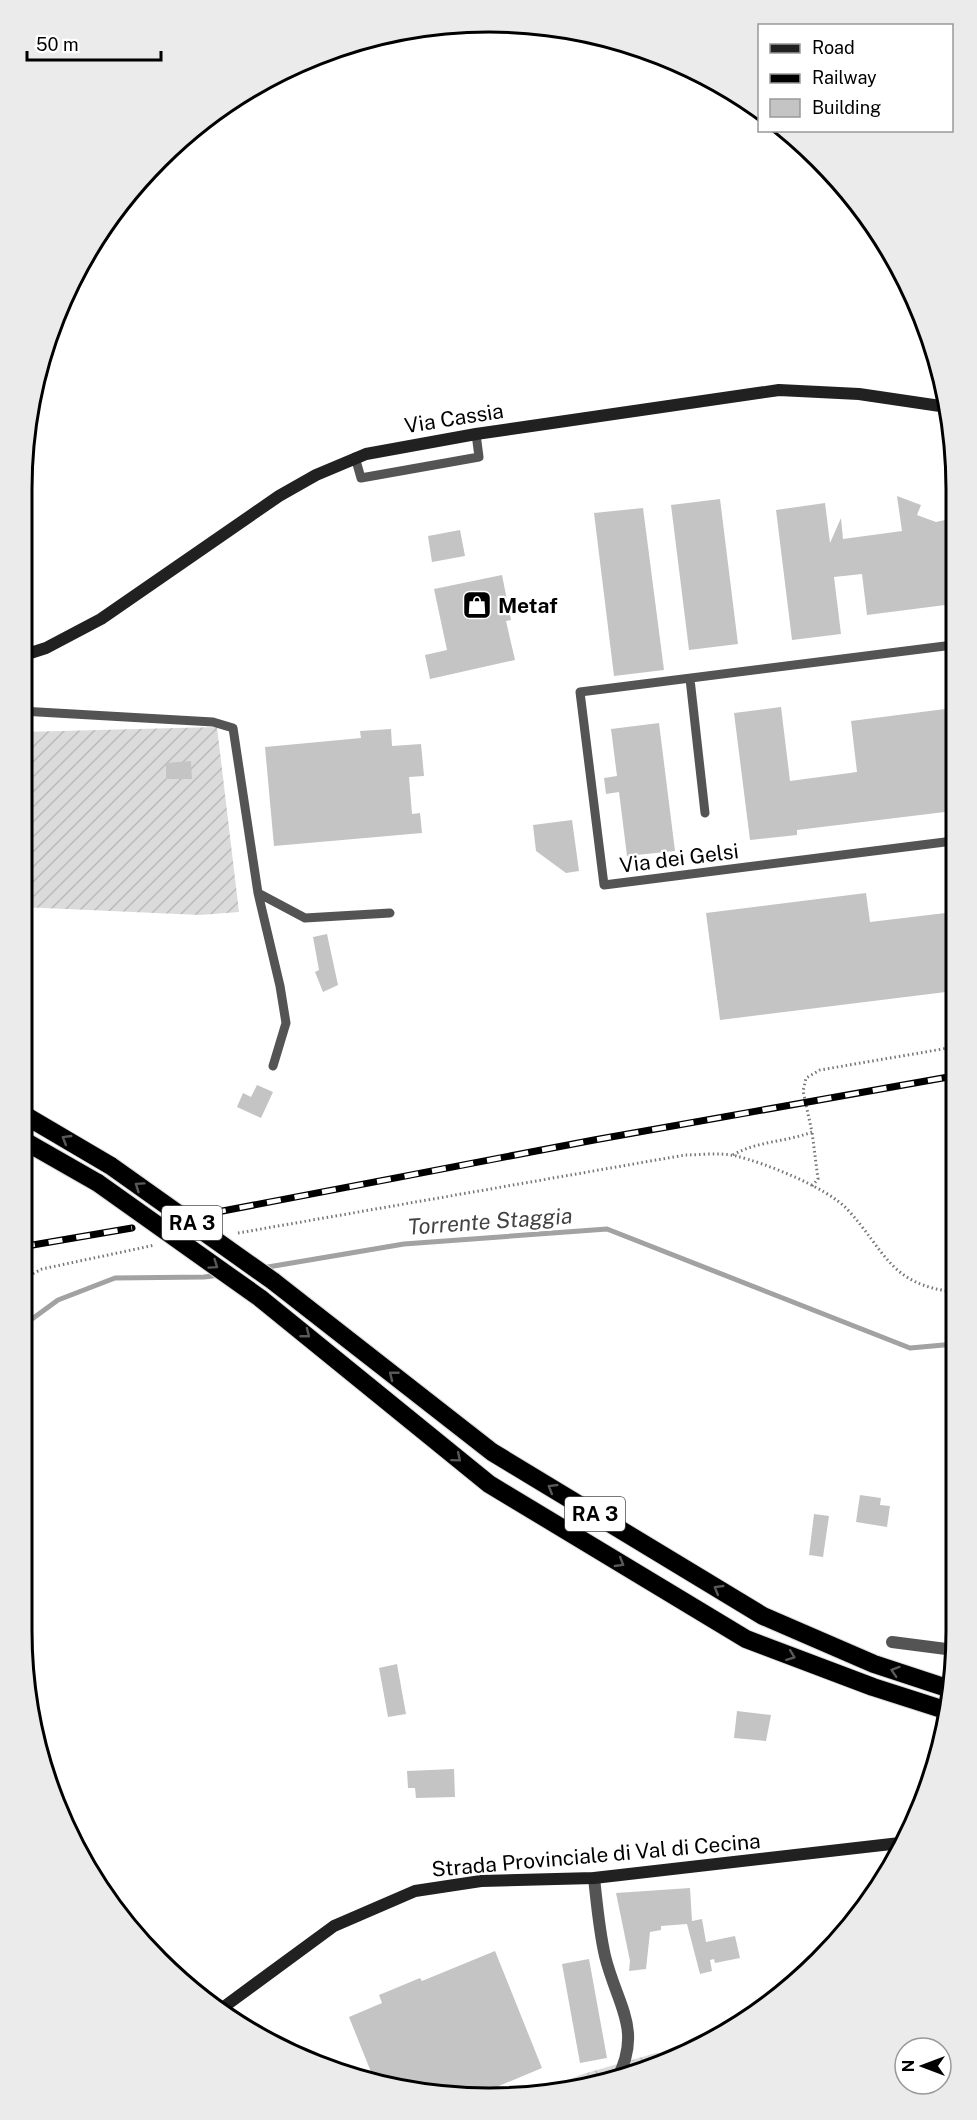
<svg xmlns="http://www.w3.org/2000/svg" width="977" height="2120" viewBox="0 0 977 2120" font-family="'Public Sans',sans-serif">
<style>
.forest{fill:url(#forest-crowns)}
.garden{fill:url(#garden-furrows)}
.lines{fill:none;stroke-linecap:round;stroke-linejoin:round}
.stream{stroke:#a2a2a2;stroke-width:5}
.building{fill:#c4c4c4}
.highway-casing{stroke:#dbdbdb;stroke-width:20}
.path{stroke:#767676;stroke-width:3;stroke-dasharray:1.5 3;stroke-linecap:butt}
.lane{stroke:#545454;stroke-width:9}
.street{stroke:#545454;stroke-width:12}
.secondary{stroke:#212121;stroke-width:12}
.highway{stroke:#000;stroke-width:18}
.rail-casing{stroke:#000;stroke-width:7}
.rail{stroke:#fff;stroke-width:4.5;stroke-dasharray:14;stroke-linecap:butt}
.highway-bridge-casing{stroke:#dbdbdb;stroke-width:20;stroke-linecap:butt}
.highway-bridge{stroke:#000;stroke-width:18}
.oneway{stroke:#595959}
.labels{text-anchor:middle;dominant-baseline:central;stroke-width:4.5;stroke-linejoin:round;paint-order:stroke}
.shield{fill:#fff;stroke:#4c4c4c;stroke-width:1.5}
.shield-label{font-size:20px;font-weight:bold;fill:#000}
.street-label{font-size:21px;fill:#000;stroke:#fff}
.poi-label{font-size:21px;font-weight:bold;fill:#000;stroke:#fff;text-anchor:start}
.water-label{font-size:22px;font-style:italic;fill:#434343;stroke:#fff}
.rim{fill:none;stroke:#000;stroke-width:3}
</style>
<defs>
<pattern id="forest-crowns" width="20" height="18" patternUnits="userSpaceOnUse" patternTransform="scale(1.5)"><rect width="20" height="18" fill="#dbdbdb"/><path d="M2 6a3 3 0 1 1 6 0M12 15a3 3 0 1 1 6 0" fill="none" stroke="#bababa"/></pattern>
<pattern id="garden-furrows" width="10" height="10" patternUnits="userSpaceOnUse" patternTransform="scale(1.5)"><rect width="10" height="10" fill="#dbdbdb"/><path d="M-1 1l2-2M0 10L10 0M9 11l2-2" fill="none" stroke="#bababa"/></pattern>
</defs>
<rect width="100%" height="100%" fill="#fff"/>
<!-- forest -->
<path class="forest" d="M689,2051C642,2073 584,2096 532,2094L583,2074L656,2053Z"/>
<!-- garden -->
<path class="garden" d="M217,727L239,912L200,915L21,907V732Z"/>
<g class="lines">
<!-- stream -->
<path class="stream" d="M262,1268L404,1244L607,1229L910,1348L955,1344
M21,1327L58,1300L115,1278L204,1277L220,1275"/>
</g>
<!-- building -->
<path class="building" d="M897,496L921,505L917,515L936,522L945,520L949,549H952L953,604L867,615L862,574L834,577L841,634L792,640L776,510L825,503L830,543L841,518L843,539L902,531Z
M720,499L738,644L689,650L671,505Z
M643,508L664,670L614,676L594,513Z
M460,530L465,556L432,562L428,536Z
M502,575L511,620L506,621L515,660L430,679L425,655L447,650L434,589Z
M781,707L790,781L857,772L851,721L953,708V811L797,830V835L750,840L734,713Z
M659,723L675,851L627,856L619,792L606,794L604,778L617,776L611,729Z
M391,729L392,746L421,744L424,776L409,777L412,814L420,813L422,833L274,846L265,747L361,738L360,731Z
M191,761L192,779H166V763Z
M572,820L579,871L566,873L536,851L533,825Z
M866,893L870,922L954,912V991L720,1020L706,913Z
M327,934L338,985L323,992L315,972L319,970L313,937Z
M257,1085L273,1092L261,1118L237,1107L243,1093L251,1097Z
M860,1495L881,1498L880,1505L890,1506L887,1527L856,1522Z
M814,1514L829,1516L823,1557L809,1555Z
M397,1664L406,1714L388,1717L379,1668Z
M737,1711L771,1715L766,1741L734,1738Z
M454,1769L455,1797L416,1798L415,1788H408L407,1771Z
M690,1888L692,1921L702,1919L706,1942L735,1936L740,1958L715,1963L714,1959L710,1960L712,1971L700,1974L687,1924L661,1926V1930L650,1932L646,1969L629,1971L630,1961L616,1893Z
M495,1951L542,2068L482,2093L398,2090L375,2082L349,2017L382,2003L379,1995L420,1978L422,1981Z
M589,1959L607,2058L580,2063L562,1964Z"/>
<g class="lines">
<!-- highway casing -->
<g class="highway-casing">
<path id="highway" d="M21,1113L111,1166
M21,1139L98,1183
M273,1281L492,1452L763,1616L874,1664L950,1689
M260,1298L489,1484L746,1639L873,1687L948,1711"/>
</g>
<!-- path -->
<path class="path" d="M733,1155C757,1141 786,1142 812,1132L803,1091L806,1078L820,1070L954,1047
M812,1186L818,1179L812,1132
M238,1233L685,1155C701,1155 720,1152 736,1156C765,1163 826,1187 847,1209C886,1251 889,1285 955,1292
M21,1280L42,1269L155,1245"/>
<!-- lane -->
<path class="lane" d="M355,457L361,478L479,457L476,434
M953,645L580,692L604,885L953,841
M690,679L705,813
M21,711L213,722L233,728L258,893L280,986L286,1023L273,1066
M258,893L305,918L390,913"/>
<!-- street -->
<path class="street" d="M892,1642L954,1650
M594,1878C597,1904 599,1930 605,1956C617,2005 643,2029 617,2079"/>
<!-- secondary -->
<path class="secondary" d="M21,656L46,648L101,619L279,496L316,475L366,454L476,434L779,390L859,394L947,407
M221,2009L334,1926L415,1891L481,1881L594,1878L900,1843"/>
<!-- highway -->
<use href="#highway" class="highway"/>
<!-- rail casing -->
<g class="rail-casing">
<path id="rail" d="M212,1213L594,1140L954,1076
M21,1247L132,1228"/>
</g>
<!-- rail -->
<use href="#rail" class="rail"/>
<!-- highway-bridge casing -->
<g class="highway-bridge-casing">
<path id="highway-bridge" d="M111,1166L273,1281
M98,1183L260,1298"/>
</g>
<!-- highway-bridge -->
<use href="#highway-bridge" class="highway-bridge"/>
</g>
<!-- one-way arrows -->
<defs><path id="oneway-chevron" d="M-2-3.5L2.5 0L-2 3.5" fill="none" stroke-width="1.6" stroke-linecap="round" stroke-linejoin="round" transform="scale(1.5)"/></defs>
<g class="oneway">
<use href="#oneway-chevron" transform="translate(66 1139) rotate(-149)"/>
<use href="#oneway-chevron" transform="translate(139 1186) rotate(-145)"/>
<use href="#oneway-chevron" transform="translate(214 1265) rotate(35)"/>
<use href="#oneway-chevron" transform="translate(306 1334) rotate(38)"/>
<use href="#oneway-chevron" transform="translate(393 1375) rotate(-142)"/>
<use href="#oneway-chevron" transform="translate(457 1458) rotate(40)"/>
<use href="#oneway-chevron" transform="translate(552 1488) rotate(-149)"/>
<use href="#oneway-chevron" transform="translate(620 1563) rotate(31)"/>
<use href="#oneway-chevron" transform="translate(718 1589) rotate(-149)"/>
<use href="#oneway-chevron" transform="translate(791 1656) rotate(21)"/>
<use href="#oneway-chevron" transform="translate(895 1671) rotate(-162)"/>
</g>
<!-- icons -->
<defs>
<g id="shop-square" transform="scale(1.5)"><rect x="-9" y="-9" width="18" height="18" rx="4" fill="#000" stroke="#fff"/><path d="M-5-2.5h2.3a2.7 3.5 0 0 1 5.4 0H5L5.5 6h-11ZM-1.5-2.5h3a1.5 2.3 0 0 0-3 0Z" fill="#fff"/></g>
</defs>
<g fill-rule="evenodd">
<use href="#shop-square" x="477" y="605"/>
</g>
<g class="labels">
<!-- shield labels -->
<g class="shield">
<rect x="162" y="1206" width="60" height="34" rx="4.5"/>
<rect x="565" y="1497" width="60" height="34" rx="4.5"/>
</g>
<g class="shield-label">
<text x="192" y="1223">RA 3</text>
<text x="595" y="1514">RA 3</text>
</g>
<!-- street labels -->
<g class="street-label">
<text transform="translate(454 418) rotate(-9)">Via Cassia</text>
<text transform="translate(679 858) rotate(-7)">Via dei Gelsi</text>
<text transform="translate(596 1855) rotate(-5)">Strada Provinciale di Val di Cecina</text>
</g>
<!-- poi labels -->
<g class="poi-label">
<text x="498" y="605">Metaf</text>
</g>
<!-- water labels -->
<g class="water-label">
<text transform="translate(490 1221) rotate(-4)">Torrente Staggia</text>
</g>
</g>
<!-- crop -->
<path d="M0 0H977V2120H0ZM489 32H489A457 457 0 0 1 946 489V1631A457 457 0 0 1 489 2088H489A457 457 0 0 1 32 1631V489A457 457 0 0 1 489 32Z" fill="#ebebeb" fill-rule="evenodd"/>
<path class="rim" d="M489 32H489A457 457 0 0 1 946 489V1631A457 457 0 0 1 489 2088H489A457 457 0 0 1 32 1631V489A457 457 0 0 1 489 32Z"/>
<!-- legend -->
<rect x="758" y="24" width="195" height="108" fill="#ffffff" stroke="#999999" stroke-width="1.5"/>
<rect x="770" y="44" width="30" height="9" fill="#212121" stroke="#999999" stroke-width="1.5"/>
<text x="812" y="54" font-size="18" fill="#000000">Road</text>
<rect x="770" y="74" width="30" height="9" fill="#000000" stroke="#999999" stroke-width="1.5"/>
<text x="812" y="84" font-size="18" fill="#000000">Railway</text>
<rect x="770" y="99" width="30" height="18" fill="#c4c4c4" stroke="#999999" stroke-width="1.5"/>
<text x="812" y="114" font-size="18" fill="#000000">Building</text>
<!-- north arrow -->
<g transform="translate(923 2066) rotate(270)"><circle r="28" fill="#ffffff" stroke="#999999" stroke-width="1.5"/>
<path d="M0-4.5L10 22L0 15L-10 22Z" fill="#000000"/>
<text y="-9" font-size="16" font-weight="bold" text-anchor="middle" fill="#000000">N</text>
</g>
<!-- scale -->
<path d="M27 51v9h134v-9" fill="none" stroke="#000000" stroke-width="3"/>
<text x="36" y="51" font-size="18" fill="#000000" stroke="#ffffff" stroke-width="4.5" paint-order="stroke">50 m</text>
</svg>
